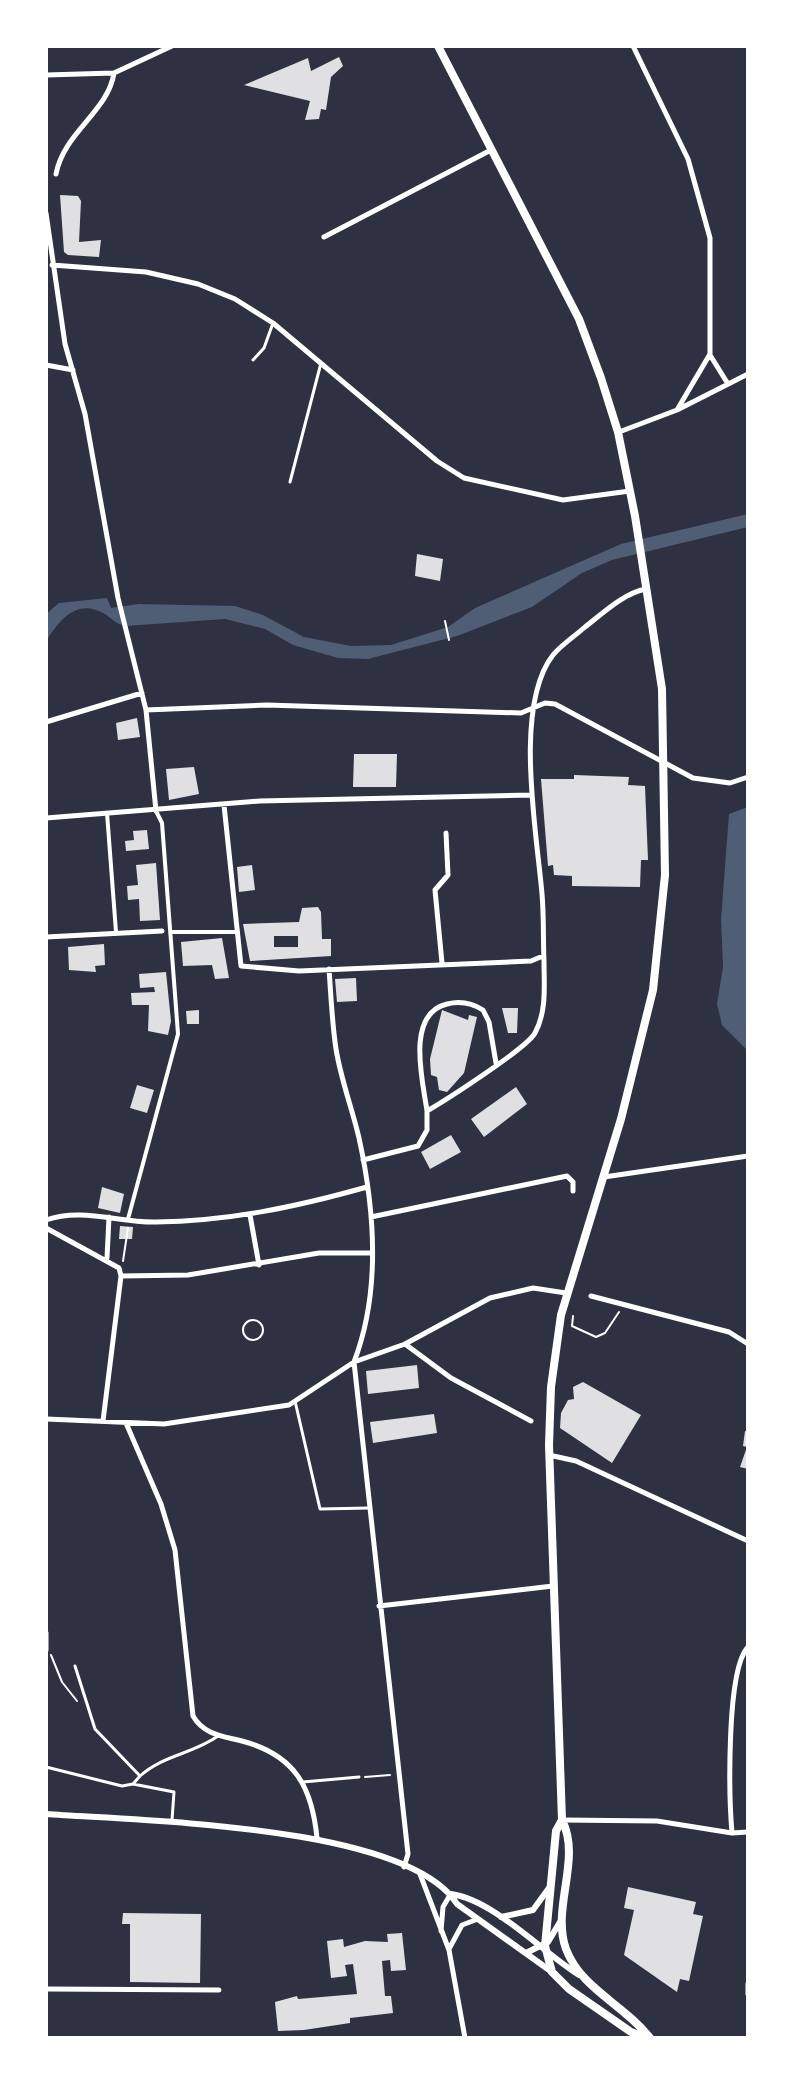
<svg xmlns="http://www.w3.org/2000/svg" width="794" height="2084" viewBox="0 0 794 2084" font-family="Montserrat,sans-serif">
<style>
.water{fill:#4f5d75}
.building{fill:#e0e0e3;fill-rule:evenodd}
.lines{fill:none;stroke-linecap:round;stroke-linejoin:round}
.path{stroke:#fff;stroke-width:2}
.service{stroke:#fff;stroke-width:3}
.pedestrian{stroke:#fff;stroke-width:4}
.minor{stroke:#fff;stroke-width:5}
.tertiary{stroke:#fff;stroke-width:6}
.primary{stroke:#fff;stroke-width:8}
</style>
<rect width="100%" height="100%" fill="#2d3142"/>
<!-- water -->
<path class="water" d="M748,514V527L612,560L582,573L532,607L457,636L368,659L338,658L293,645L265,629L225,619L125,626C114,623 112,618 103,613C76,598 59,621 46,641V614L59,603L107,598L111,608L139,604L235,606L263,615L304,637L351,646L391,645L448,627L475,608L621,544Z
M748,807V1051L722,1025L717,1004L723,967L721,919L729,814Z"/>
<!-- building -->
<path class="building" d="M339,57L343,66L331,77L326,110L321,109L319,119L305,120L310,101L244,85L308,58L311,71Z
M60,195L78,196L81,201L79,242L101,240L99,257L68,255L64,252Z
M417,554L443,559L440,581L415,576Z
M137,718L140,737L118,740L116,723Z
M354,754H397L396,787H353Z
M194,767L199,794L169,800L166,769Z
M574,775L629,777L628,785L645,786L648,860H641L640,887L572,886V876L554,875L553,865L548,866L541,779H574Z
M147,830L149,849L126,851L125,841L134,840L133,831Z
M156,863L160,920L140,921L139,899L128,900L127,886L138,885L136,865Z
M252,865L255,890L239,892L237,867Z
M318,907L321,912L322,939H331V956L250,961L243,924L299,922L302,908ZM274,936H298V947H274Z
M222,938L229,978L215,979L212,965L183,966L181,942Z
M104,944L105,965L95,966L96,972L69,970L68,947Z
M166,972L171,1021L168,1035L148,1031L149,1005H132L131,993L155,992L154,987L140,988L139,974Z
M356,978L357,1001L337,1002L335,979Z
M502,1008H518L517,1033H508Z
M199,1010V1024H187L186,1011Z
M442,1010L468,1020L469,1015L477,1017L464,1073L447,1092L439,1090L437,1077L431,1075L430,1059Z
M137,1085L154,1090L147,1113L130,1108Z
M516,1087L527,1104L484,1137L471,1119Z
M451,1135L461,1152L430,1169L421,1152Z
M102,1187L124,1194L120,1213L98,1208Z
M120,1226L133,1227L132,1239H119Z
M417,1365L419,1388L368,1394L366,1371Z
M583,1382L641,1415L612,1463L560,1428L561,1413L568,1400L574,1399L573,1387Z
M434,1414L437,1433L373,1443L370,1422Z
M745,1431L748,1432V1469L740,1467L747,1447L743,1446Z
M628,1887L696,1902L693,1914L703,1916L689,1981L680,1979L677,1992L624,1955L634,1910L624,1908Z
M123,1913L201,1914L200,1983L130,1982V1924H122Z
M402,1933L406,1970L391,1971L390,1960L382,1961L385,1996H391L393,2013L350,2018V2023L304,2030L278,2031L275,2002L297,1996L298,1999L357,1994L353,1964L345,1965L347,1976L331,1978L327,1941L343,1939L344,1947L365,1941L388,1942L387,1934Z"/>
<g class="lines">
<!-- path -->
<path class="path" d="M445,621L449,640
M123,1261L128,1228
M573,1316L572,1326L596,1337L605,1333L619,1312
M243 1330a10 10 0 1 1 20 0a10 10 0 1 1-20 0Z
M51,1655L62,1682L77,1701
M365,1777L390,1775"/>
<!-- service -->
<path class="service" d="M253,360L264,348L273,323
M290,482L321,363
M295,1401L320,1509L369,1508
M75,1666L95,1729L140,1776L133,1784
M46,1767L122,1786L133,1784L174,1792L172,1820
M140,1776C163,1755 193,1754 218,1736
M303,1782L359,1777"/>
<!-- pedestrian -->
<path class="pedestrian" d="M107,813L116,932
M172,932H235
M128,1219L178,1034L162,823L156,811"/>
<!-- minor -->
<path class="minor" d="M633,46L688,159L710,238V354L677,410
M46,75L114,73L172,46
M56,174C64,132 108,112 114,73
M46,213L65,344L85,414L118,598L146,710L156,811
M324,237L491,150
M52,265L146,272L198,284L235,299L273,323L437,461L464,478L563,500L630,491
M710,355L728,384
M46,365L73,370
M619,432L677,410L748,374
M146,710L267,705L521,713L545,703L555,704L693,778L730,783L748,777
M46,722L142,693
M224,805L241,966L299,971L531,961L543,956
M46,818L260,801L531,795
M46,937L162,931
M442,963L435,890L448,875L446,833
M329,969C331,996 332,1023 336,1049C341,1080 352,1108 359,1138C375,1211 381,1292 354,1362L408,1854L404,1867
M427,1111C423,1082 405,1014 447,1004C459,1001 472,1003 483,1010L489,1022L496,1063
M363,1160L418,1146L427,1130V1111C446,1100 527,1048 535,1033C547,1011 544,985 544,961C543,939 544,917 542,894C537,834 513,706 553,655C561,645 575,636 585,627C603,613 624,593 646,589
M604,1177L748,1156
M250,1215L259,1265
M371,1217L567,1176L573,1182V1191
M46,1220C82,1207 119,1223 156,1222C229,1221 296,1207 367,1187
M46,1228L119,1268L121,1276L103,1421
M107,1258L109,1217
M121,1276L188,1275L319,1253H372
M591,1296L729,1332L748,1344
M405,1344L451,1378L531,1421
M46,1419L164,1424L289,1405L354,1362L405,1344L490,1298L533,1288L566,1293
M126,1423L161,1504L175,1550L193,1716C204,1735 223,1736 242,1741C295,1755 312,1787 317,1838
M549,1455L576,1461L748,1541
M379,1606L553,1586
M46,1633V1650
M562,1820L657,1821L732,1833L748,1832
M732,1833C729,1798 726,1670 748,1647
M420,1874L449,1950L465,2038
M441,1931L443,1907L450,1895
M449,1949L462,1925L478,1919
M748,1984V1994
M46,1989L219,1990"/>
<!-- tertiary -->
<path class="tertiary" d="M46,1814C138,1821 406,1824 457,1904L552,1972
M451,1894C494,1900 542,1952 579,1975
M501,1917L533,1910L549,1888
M526,1953L548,1942L560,1922"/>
<!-- primary -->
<path class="primary" d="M438,46L579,319L601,378L618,432L635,516L662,689L665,875L653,990L621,1119L561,1315L551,1387L549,1445L562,1820C582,1859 551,1908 566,1949C581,1989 625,2005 650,2038
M562,1820L556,1831L545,1946L552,1972L569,1989L631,2032L647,2038"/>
</g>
<!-- border -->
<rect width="794" height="2084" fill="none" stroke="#ffffff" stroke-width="96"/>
</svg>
